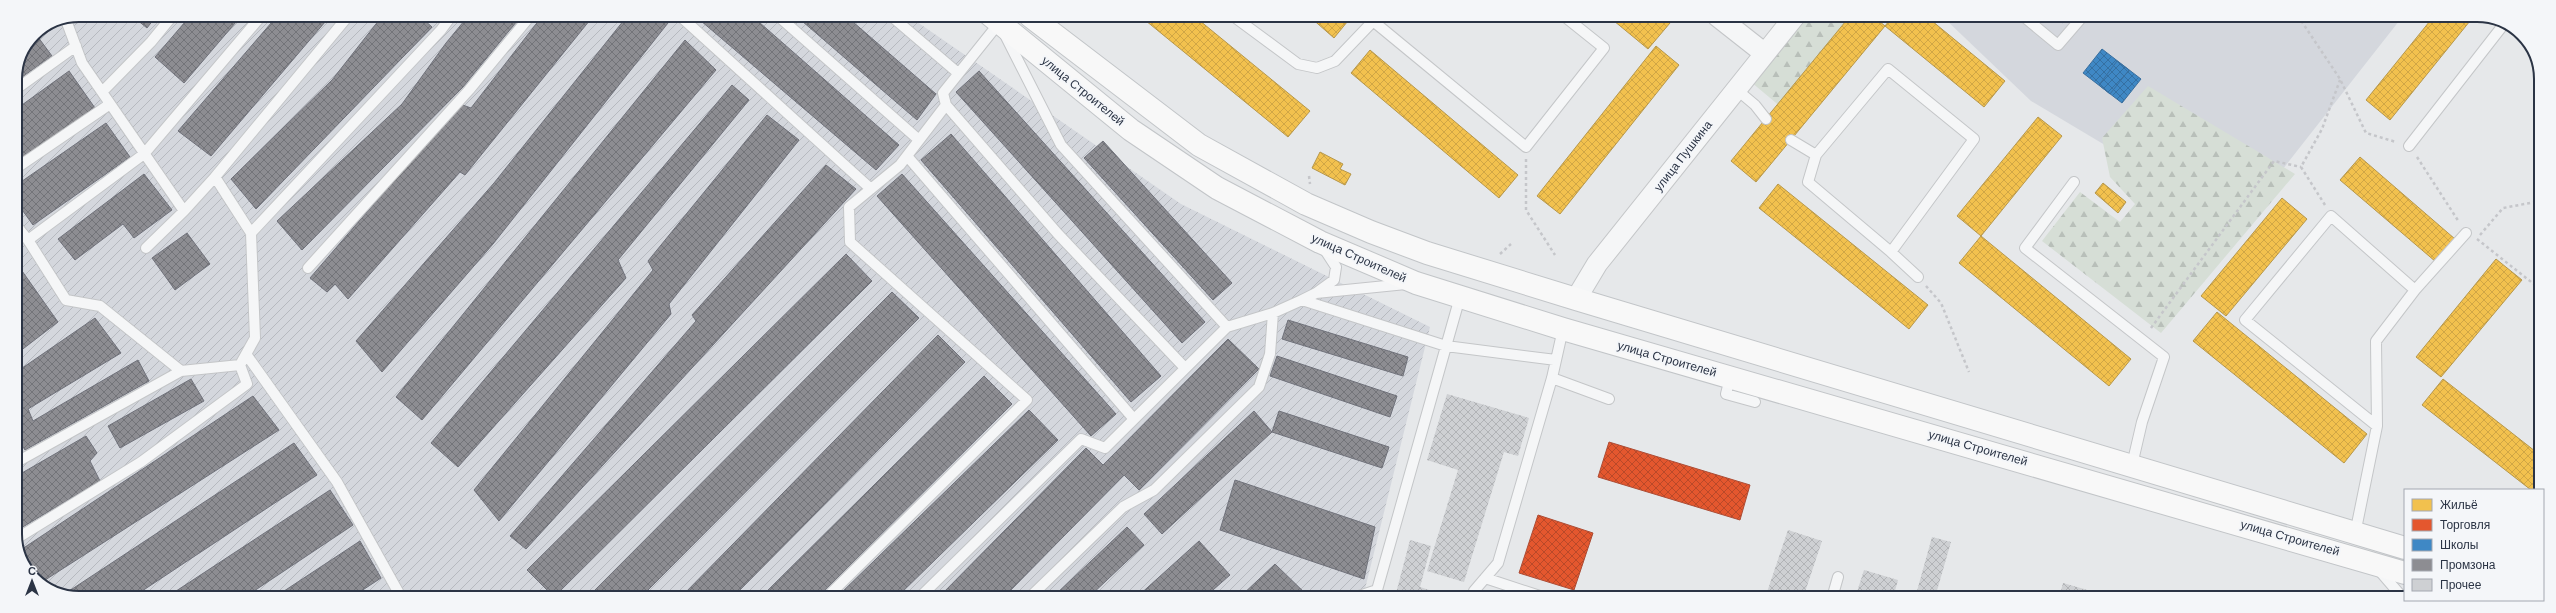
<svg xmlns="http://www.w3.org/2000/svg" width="2556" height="613" viewBox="0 0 2556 613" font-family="'DM Sans',sans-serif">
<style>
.built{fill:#d4d7dd}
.industrial{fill:url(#industrial-furrows)}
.forest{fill:url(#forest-firs)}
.homes{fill:url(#homes-cross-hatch);stroke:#b6974b}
.shops{fill:url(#shops-cross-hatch);stroke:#ac4c35}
.schools{fill:url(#schools-cross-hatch);stroke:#396f9f}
.industry{fill:url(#industry-cross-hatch);stroke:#70727b}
.building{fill:url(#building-cross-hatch)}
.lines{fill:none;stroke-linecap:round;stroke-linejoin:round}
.lane-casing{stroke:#c4c6c8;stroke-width:12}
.street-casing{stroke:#c4c6c8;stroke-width:22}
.primary-casing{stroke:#c2c5c8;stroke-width:24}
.path{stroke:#c5c6ca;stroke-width:2.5;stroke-dasharray:3 3;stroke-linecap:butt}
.lane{stroke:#f5f6f7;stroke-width:10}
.street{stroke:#f5f6f7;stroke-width:20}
.primary{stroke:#f8f8f8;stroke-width:22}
.labels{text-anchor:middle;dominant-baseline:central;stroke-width:4;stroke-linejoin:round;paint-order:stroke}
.street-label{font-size:12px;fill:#2b3445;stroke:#f4f6f9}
.rim{fill:none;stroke:#2b3445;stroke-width:2}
</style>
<defs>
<pattern id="industrial-furrows" width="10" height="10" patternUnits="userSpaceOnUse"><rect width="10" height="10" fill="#d4d7dd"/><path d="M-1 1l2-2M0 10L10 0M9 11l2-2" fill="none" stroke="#b6b9bf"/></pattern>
<pattern id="forest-firs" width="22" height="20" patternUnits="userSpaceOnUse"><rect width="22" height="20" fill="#d6ded6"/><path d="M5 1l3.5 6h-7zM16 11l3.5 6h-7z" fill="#b8bfb9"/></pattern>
<pattern id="homes-cross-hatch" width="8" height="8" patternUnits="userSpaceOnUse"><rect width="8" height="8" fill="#f2c14e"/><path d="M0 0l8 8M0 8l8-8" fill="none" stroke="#d0a645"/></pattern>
<pattern id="shops-cross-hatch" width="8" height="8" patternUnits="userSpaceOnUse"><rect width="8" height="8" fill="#e4572e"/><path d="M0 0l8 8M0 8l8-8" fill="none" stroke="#b94929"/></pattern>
<pattern id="schools-cross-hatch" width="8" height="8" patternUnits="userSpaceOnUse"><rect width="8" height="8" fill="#3f88c5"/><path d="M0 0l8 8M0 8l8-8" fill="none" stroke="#3570a2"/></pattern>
<pattern id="industry-cross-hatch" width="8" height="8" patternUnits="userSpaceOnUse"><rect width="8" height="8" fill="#8d8d92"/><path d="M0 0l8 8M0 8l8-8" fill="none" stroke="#737479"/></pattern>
<pattern id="building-cross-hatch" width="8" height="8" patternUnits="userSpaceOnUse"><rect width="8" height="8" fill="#ced0d3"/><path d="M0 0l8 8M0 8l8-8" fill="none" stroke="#b1b3b6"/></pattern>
</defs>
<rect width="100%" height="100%" fill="#e6e8ea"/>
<!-- built -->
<path class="built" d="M1942,16H2403L2239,225L2031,101Z"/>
<!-- industrial -->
<path class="industrial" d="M79,15H907L1181,204L1430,327L1363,597H66L31,576L16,542L15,79L34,34Z"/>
<!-- forest -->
<path class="forest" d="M1806,16H1858L1781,107L1751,82Z
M2148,86L2295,174L2161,333L2042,241L2080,192L2120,222L2135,204L2110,177L2102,138Z"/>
<!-- homes -->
<path class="homes" d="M1140,16H1194L1310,111L1288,137Z
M1311,16H1352L1334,38L1310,17Z
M1608,16H1660L1670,23L1648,49Z
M1850,16H1873L1885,26L1756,182L1731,161Z
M1893,16H1926L2005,81L1984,107L1885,26Z
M2434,16H2474L2390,120L2366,100Z
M1656,46L1679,65L1560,214L1537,196Z
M1370,50L1518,175L1499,198L1351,73Z
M2038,117L2062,136L1981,236L1957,216Z
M1320,152L1343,164L1340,169L1351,174L1345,185L1312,168Z
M2360,157L2455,239L2436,262L2340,180Z
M2103,183L2126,202L2118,213L2095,193Z
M1778,184L1928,305L1909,329L1759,208Z
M2282,198L2307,219L2226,316L2201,296Z
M1981,236L2131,359L2109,386L1959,263Z
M2496,259L2522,280L2441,377L2416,357Z
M2217,312L2367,434L2344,463L2193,341Z
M2443,379L2540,455V490H2531L2422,405Z"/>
<!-- shops -->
<path class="shops" d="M1609,442L1750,485L1740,520L1598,477Z
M1538,515L1593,533L1574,590L1519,573Z"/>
<!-- schools -->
<path class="schools" d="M2055,16H2069L2063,23Z
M2102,49L2141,79L2122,103L2083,73Z
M2117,61L2129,70L2110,94L2099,85Z"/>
<!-- industry -->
<path class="industry" d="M131,15H157L147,28Z
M191,15H242L184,83L155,57Z
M278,15H331L211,156L178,131Z
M383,15H426L423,19L432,27L256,209L231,179L332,80Z
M469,15H522L463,87L302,250L277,221L402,104L446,43Z
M543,15H594L465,175L460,172L348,299L335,284L327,292L310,278L460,104L471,108Z
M628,15H659L668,23L493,244L382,372L356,341L494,183Z
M694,15H751L899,145L876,170Z
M795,15H845L936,94L917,120Z
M35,33L52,56L15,82V79Z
M685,40L716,70L422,420L396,397Z
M69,71L95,108L15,164V110Z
M979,71L1205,322L1182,343L956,92Z
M732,85L749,100L618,260L626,278L458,467L431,443Z
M767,115L799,140L669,304L671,314L499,521L474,490L653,270L648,261Z
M106,123L130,157L33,225L15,200V186Z
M951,134L1161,376L1131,402L921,160Z
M1103,141L1232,283L1213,300L1084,158Z
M826,165L856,189L526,549L510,536L696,321L692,315Z
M144,174L172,210L134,238L123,224L75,260L58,239Z
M902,174L1116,414L1091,436L877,196Z
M187,233L210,264L175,290L152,258Z
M846,254L872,281L554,597L527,570Z
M15,261L58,322L15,355Z
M892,292L919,318L641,597H588Z
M95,318L121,353L28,409L33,421L138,360L149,381L25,450L15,435V373Z
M1288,320L1408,357L1403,376L1282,339Z
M938,335L965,362L733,597H681Z
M1228,339L1259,369L1139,490L1124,475L1004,597H939L1086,448L1103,465Z
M1277,356L1397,396L1390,417L1270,376Z
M984,376L1012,404L818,597H761Z
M191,379L204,401L120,448L108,426Z
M253,396L279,430L42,582L31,576L19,551Z
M1029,410L1058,440L897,597H837Z
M1254,411L1272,432L1162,534L1144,514Z
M1279,411L1389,447L1382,468L1272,432Z
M86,436L97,453L90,461L100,481L16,531L15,477Z
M294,443L317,475L133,597L63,595Z
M1235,480L1375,527L1364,579L1220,530Z
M330,490L353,525L245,597H167Z
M1127,527L1144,545L1089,597H1053Z
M360,541L381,578L352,597H275Z
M1199,541L1230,575L1205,597H1137Z
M1275,564L1309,597H1240Z"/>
<!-- building -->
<path class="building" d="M1447,394L1529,418L1518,456L1504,452L1464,582L1427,571L1458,470L1427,460Z
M1788,530L1822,541L1803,598H1765Z
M1932,537L1951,542L1936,594L1949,598H1915Z
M1410,540L1431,546L1420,587L1451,597H1395Z
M1864,570L1898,580L1893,598H1855Z
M2063,583L2112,597V598H2059Z
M1485,594L1494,597H1484Z"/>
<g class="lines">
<!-- lane casing -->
<g class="lane-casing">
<path id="lane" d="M679,15L871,189
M777,15L919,140
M890,15L958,73
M1233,16L1298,64L1317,68L1335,61L1378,16
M2023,16L2058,45L2083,16
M66,20L82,63L184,211L215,177
M1373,21L1526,147L1604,48L1564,16
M1888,69L1974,139L1891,252L1808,182L1816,155Z
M1736,89L1755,105L1766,119
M15,90L76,46
M102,92L151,42L173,15
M946,105L1058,234L1185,368
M2539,131L2541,129
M1791,140L1816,155
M2409,146L2504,24
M907,156L1133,418
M15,169L110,104
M2074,182L2025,248L2164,357L2142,422L2132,465
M15,224L28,240L144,154L262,15
M251,233L215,177L349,15
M28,240L66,300L100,306L181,371
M146,248L184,211
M1891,252L1918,277
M308,268L469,90L531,15
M1316,293L1406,284
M1302,300L1446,346L1556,360
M246,354L337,482L401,597
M1552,378L1609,399
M1730,378L1726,394L1755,402
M2377,426L2376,341L2415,290L2466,233
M15,463L181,371L240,365L255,338L251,233L441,30L452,15
M2355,534L2377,426L2245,320L2331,216L2415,290
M16,539L141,462L247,384L240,365
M2378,569L2403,598
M1485,578L1546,598
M827,597L1027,400L850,242L849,207L900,165L946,105L943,93L999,23L1061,145L1227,327
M920,597L1081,439L1105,448L1227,327L1273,313L1302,300L1316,293L1334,280L1336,267L1323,247
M1030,597L1123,507L1154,490L1259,387L1270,354L1273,313
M1356,597L1377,590L1460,297
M1472,597L1474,591L1498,563L1552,378L1563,329
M1832,598L1838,577"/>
</g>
<!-- street casing -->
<g class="street-casing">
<path id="street" d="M1717,16L1764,53
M1576,299L1597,264L1795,16"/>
</g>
<!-- primary casing -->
<g class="primary-casing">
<path id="primary" d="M990,15L1131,130L1217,188L1320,242L1416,283L1563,329L2405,573
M1030,16L1199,145L1306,204L1371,232L1427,253L1576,299L2405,548"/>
</g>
<!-- path -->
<path class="path" d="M2298,16L2340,79L2366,133L2396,142
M2417,157L2459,222
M1526,159V210L1555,255
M1309,176L1310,184
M2325,205L2301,167L2322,129L2340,80
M2480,235L2503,208L2541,201
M2477,239L2540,289
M1500,254L1511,244
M1926,286L1941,303L1969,372
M2151,328L2274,161L2301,167"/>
<!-- lane -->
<use href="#lane" class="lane"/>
<!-- street -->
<use href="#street" class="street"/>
<!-- primary -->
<use href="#primary" class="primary"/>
</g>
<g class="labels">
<!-- street labels -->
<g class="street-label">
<text transform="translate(1083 91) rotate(39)">улица Строителей</text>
<text transform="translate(1683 156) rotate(-52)">улица Пушкина</text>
<text transform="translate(1359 258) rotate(24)">улица Строителей</text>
<text transform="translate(1667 359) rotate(16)">улица Строителей</text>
<text transform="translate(1978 448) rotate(16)">улица Строителей</text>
<text transform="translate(2290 538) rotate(16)">улица Строителей</text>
</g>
</g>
<!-- crop -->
<path d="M0 0H2556V613H0ZM79 22H2477A57 57 0 0 1 2534 79V534A57 57 0 0 1 2477 591H79A57 57 0 0 1 22 534V79A57 57 0 0 1 79 22Z" fill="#f4f6f9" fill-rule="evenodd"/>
<path class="rim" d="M79 22H2477A57 57 0 0 1 2534 79V534A57 57 0 0 1 2477 591H79A57 57 0 0 1 22 534V79A57 57 0 0 1 79 22Z"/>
<!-- legend -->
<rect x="2404" y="489" width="140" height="112" fill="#f4f6f9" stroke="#a4a8b1"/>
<rect x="2412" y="499" width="20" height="12" fill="#f2c14e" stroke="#a4a8b1"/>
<text x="2440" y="509" font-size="12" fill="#2b3445">Жильё</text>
<rect x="2412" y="519" width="20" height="12" fill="#e4572e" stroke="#a4a8b1"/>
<text x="2440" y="529" font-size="12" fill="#2b3445">Торговля</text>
<rect x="2412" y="539" width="20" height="12" fill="#3f88c5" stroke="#a4a8b1"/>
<text x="2440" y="549" font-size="12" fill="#2b3445">Школы</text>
<rect x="2412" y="559" width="20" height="12" fill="#8d8d92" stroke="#a4a8b1"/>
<text x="2440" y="569" font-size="12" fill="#2b3445">Промзона</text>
<rect x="2412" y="579" width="20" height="12" fill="#ced0d3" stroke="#a4a8b1"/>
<text x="2440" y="589" font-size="12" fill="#2b3445">Прочее</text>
<!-- north arrow -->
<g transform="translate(32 581)" stroke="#f4f6f9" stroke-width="3" paint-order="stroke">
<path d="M0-3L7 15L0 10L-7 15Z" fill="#2b3445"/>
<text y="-6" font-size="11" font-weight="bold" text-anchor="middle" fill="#2b3445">С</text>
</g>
</svg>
